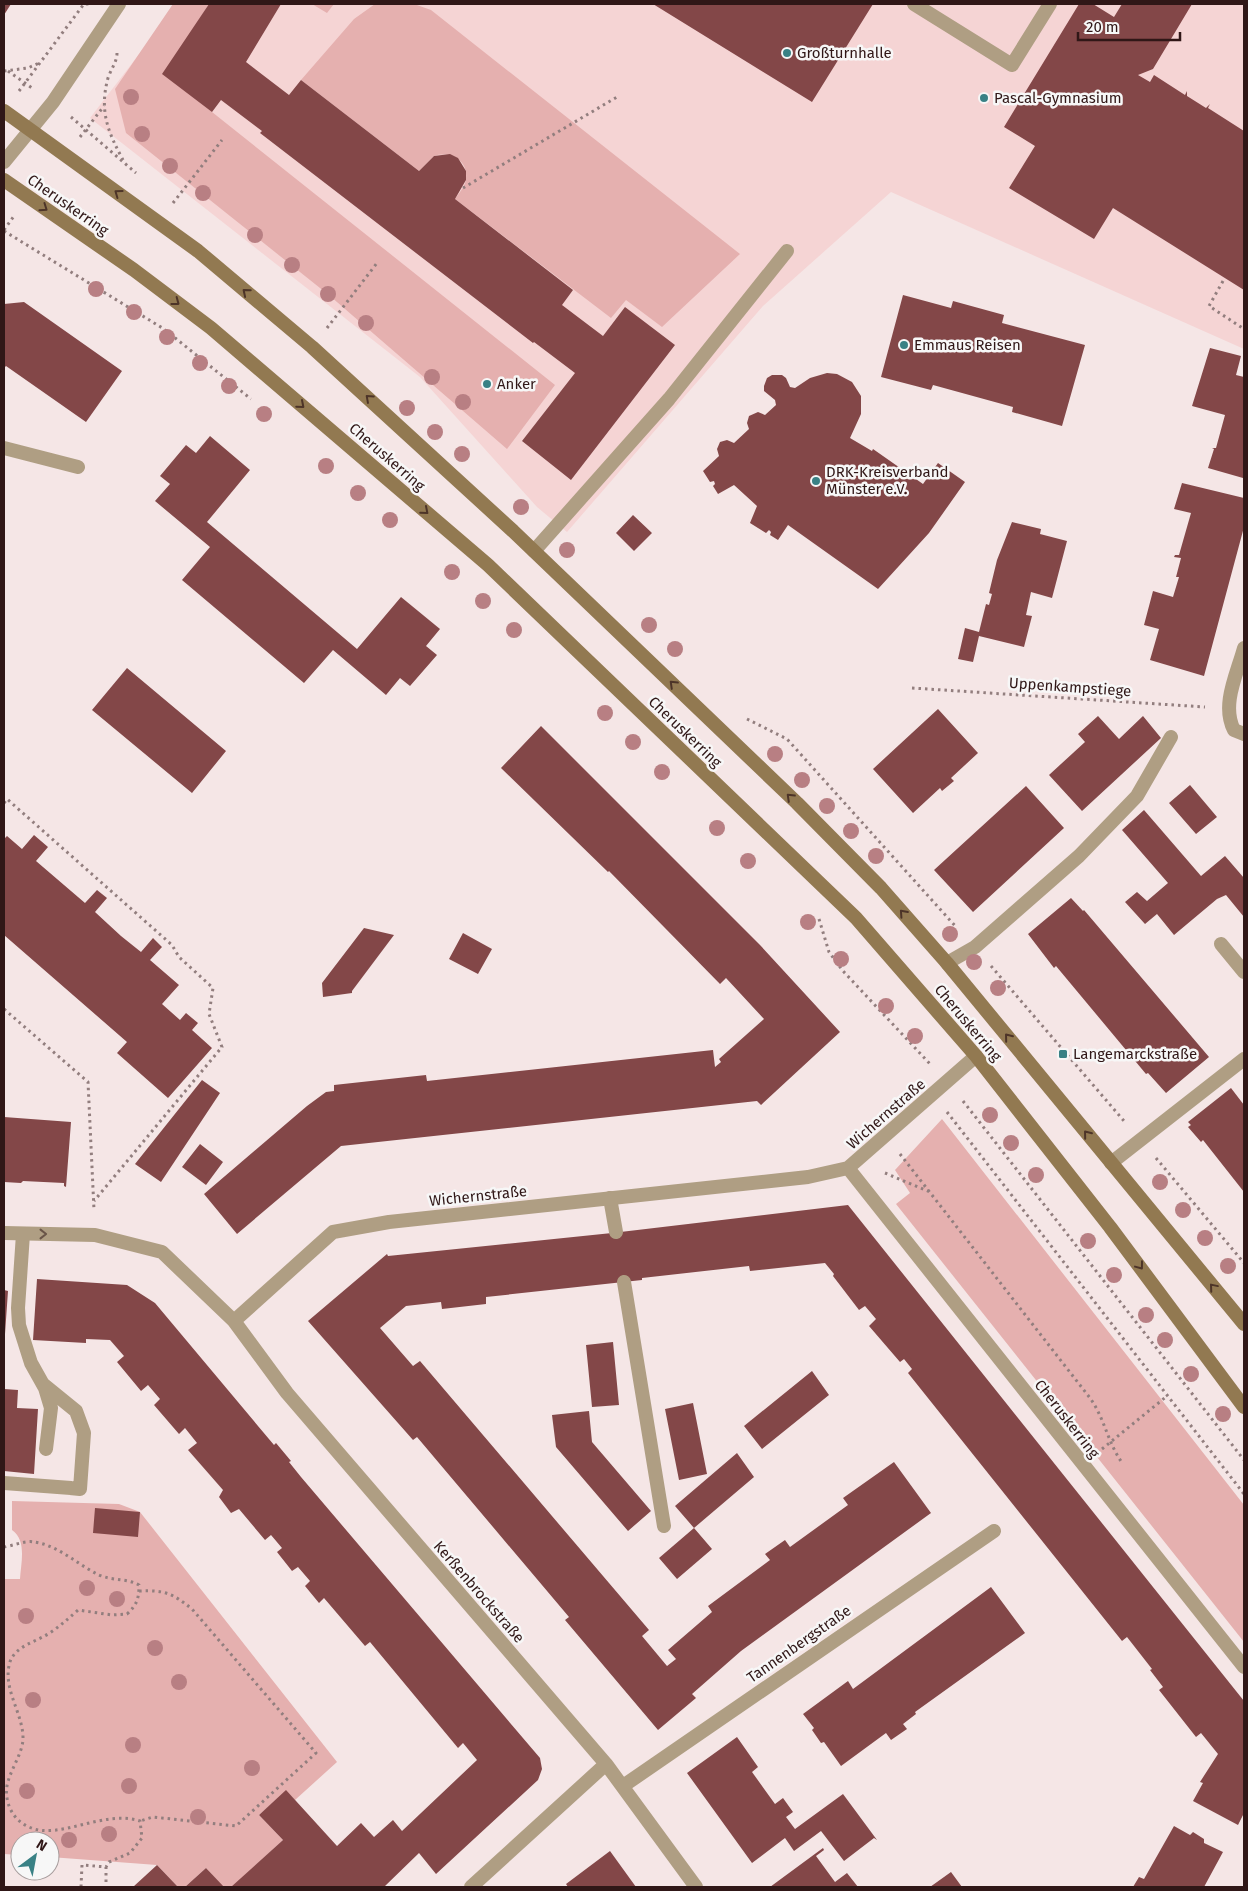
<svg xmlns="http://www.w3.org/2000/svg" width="1248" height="1891" viewBox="0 0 1248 1891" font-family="'Fira Sans',sans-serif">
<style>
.built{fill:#f5d4d4}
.green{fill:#e5b0af}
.building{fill:#834748}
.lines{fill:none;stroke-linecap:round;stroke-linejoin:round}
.path{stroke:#927e7e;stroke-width:3;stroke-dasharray:2.5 4;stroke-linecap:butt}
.service{stroke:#af9e83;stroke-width:14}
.minor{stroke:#af9e83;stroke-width:14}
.secondary{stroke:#927951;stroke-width:14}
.tree{fill:#b87f83}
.oneway{stroke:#4d3428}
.oneway2{stroke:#695448}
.poi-dot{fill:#398185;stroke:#f7f7f7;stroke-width:2}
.labels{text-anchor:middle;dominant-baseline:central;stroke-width:5;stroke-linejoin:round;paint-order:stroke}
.poi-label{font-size:15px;fill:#301717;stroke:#f7f7f7;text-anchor:start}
.street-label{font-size:15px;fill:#301717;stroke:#f7f7f7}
</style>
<rect width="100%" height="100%" fill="#f5e6e6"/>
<!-- built -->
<path class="built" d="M173,4H1244V349L891,192L763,306L567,532L537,507L420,377L90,118L153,36Z"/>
<!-- green -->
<path class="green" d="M173,4H209L188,37L212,112L555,385L507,449L330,296L126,133L115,89Z
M312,4H334L327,13Z
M375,4H414L431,10L740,254L662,327L626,300L611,318L455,199C459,193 466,186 466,178C468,159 449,151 434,156L419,171L301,80L354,19Z
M942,1119L1244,1505V1642L896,1204L910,1193L895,1170Z
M12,1501L119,1504L140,1512L337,1762L295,1800L286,1791L259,1815L283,1840L232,1887H223L206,1868L185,1887H178L157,1865L50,1857V1841H20V1855L4,1854V1579H20C21,1563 27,1540 12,1530Z"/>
<!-- building -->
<path class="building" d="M4,4H11L4,15Z
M209,4H281L246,62L289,95L301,80L419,171L434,156L450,154L458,158L466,171V180L455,199L573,290L562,305L603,336L625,307L675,345L571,480L522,441L575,373L534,342L533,343L260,133L262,131L221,100L212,112L162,74Z
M653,4H873L812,102Z
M1079,4H1093L1114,17L1122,4H1192L1153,69L1138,75L1150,82L1154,75L1185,95L1187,91V96L1206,108L1210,104L1208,108L1244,131V290L1113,208L1094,239L1009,188L1035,146L1004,127Z
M903,295L951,308L953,301L1004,315L1002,323L1085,345L1062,426L1012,412L1013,407L933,385L931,390L881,377Z
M24,302L122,371L86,422L6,366L4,368V304Z
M1210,348L1241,356L1236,375L1244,377L1243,478L1208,468L1214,449L1212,448H1216L1225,415L1192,406Z
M827,373L837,374L852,382L861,396V414L850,438L872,451L873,449L923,484L938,463L965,482L929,533L878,589L788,525L778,540L770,535L771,532L769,530L766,533L750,523L757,506L734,485L718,494L713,486L715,484L714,481L710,482L703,471L719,456L717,449L720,442L727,440L734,443L749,429L747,423L749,416L758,412L765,415L776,405L775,400L764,391V386L767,378L772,375H782L786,378L790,387L795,388L810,378Z
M210,436L250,470L207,522L357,649L401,597L440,629L426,646L437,655L410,686L400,678L386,695L333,650L304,683L182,580L210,547L155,501L170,484L160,476L186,445L196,453Z
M1182,483L1244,498V527L1204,676L1150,660L1159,629L1144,625L1153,591L1173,597L1179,577H1176L1181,558L1174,557L1175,555H1179L1191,513L1174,509Z
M633,515L652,533L634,551L616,533Z
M1012,522L1041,529L1040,534L1067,541L1052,598L1031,592L1026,615L1032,616L1024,647L979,636L973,662L958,659L965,628L979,632L986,604L989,605L992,594L989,593L997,560Z
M127,668L226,751L192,793L92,710Z
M938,709L978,753L951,778L954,781L942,791L940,788L913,813L873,769Z
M1098,716L1119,739L1143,716L1161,738L1082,811L1049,775L1085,742L1078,734Z
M541,726L760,945L840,1032L761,1105L757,1101L341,1146L237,1234L204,1194L307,1106L326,1092L334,1091V1085L426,1075L427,1081L713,1050L715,1067L721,1062L719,1059L764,1019L726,978L720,984L609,871L608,872L501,768Z
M1190,785L1217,817L1196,834L1169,803Z
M1026,786L1064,828L973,912L934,870Z
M1144,810L1201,876L1225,856L1244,878V917L1226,895L1217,899L1174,935L1157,914L1145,924L1125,902L1137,892L1147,901L1168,883L1122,830Z
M34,835L48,847L36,861L85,903L97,890L107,898L95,912L121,936L141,952L153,938L162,947L150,960L179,985L162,1004L180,1020L186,1013L198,1023L192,1030L212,1048L168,1098L117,1053L127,1042L4,935V839L7,836L22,849Z
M1071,898L1083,911L1084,910L1209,1057L1166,1093L1148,1073L1146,1074L1056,966L1054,968L1028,934Z
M364,928L394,935L352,991V993L323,997L322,983Z
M463,933L492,949L478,974L449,959Z
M202,1080L220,1093L161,1182L135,1164Z
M1231,1088L1244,1105V1192L1203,1140L1201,1142L1188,1127L1191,1125L1188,1122Z
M4,1117L71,1122L66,1187L64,1186V1183L23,1181L21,1183L4,1182Z
M200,1144L223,1162L206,1185L182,1167Z
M848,1205L1244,1701V1813L1238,1825L1193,1801L1203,1783L1200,1782L1218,1754L1201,1733L1196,1737L1159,1690L1163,1687L1150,1670L1152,1669L1127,1637L1122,1641L908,1373L912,1369L904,1359L900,1362L869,1326L876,1319L865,1306L859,1310L833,1276L834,1274L825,1263L750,1271L749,1266L642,1278V1280L486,1297V1304L442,1309L441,1302L406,1306L380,1328L413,1366L420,1361L609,1583L649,1630L642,1636L667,1666L676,1659L668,1650L712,1612L708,1606L770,1560L765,1554L785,1540L790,1547L848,1505L843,1498L894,1462L931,1513L741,1651L692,1694L696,1698L658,1730L565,1620L569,1617L417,1437L413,1440L308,1321L387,1254L388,1256L612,1233Z
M37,1279L127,1285L155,1303L274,1445L276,1443L291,1461L289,1462L301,1477L540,1758L542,1769L538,1780L436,1874L419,1853L384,1887H231L283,1840L259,1815L286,1790L337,1846L361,1823L374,1837L393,1820L402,1831L477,1760L463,1743L458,1748L370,1642L365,1646L324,1598L319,1603L305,1586L310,1581L298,1567L292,1571L277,1552L282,1548L271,1535L265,1540L239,1509L231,1513L219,1497L223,1490L188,1450L197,1443L185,1428L179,1434L154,1405L160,1399L148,1385L141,1391L117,1362L124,1356L110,1340L86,1339V1343L33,1340Z
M4,1290L8,1291L5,1334H4Z
M613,1342L619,1405L592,1407L586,1345Z
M812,1371L829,1395L762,1449L744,1426Z
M4,1389L18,1390L17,1408L38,1409L34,1474L4,1471Z
M693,1403L707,1474L679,1480L665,1409Z
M589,1411L592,1442L651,1511L628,1531L556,1447L552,1415Z
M737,1453L754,1477L694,1528L712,1549L677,1579L659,1558L694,1528L675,1506Z
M95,1508L140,1512L138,1537L93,1533Z
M991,1587L1025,1633L915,1712L916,1714L903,1724L907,1729L891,1740L886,1733L841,1766L824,1742L821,1743L812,1730L814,1728L803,1714L848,1681L853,1689Z
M737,1737L758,1767L752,1772L775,1804L783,1798L793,1812L786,1817L795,1829L843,1794L877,1840L874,1838L844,1861L821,1831L794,1851L785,1838L752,1863L687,1773Z
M1174,1826L1190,1835L1193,1832L1204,1839V1843L1223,1852L1204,1887H1133L1139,1877L1144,1879Z
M823,1848L824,1850L816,1856L835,1882L847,1873L858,1887H770Z
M610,1851L636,1887H568L566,1884Z
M157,1865L178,1887H133Z
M206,1868L224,1887H185Z
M951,1872L962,1887H930Z"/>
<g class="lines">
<!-- path -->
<path class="path" d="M117,53C117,62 111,69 108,78C99,111 108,132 123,160
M4,71L28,68L39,63
M8,71L32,88
M19,91L84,4H89
M71,117L136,173
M80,137L104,106
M463,188L617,97
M173,203L222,140
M4,230L14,216
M4,231L164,329L251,399
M1223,281L1209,306L1244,329
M327,328L377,263
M912,688L1205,707
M747,719L787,739L957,928
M4,803L7,799L172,945L179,957L213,988L209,1014L222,1047L94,1201
M819,919L829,952L843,971L930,1064
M991,966L1124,1121
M4,1009L88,1082L94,1210
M963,1101L1244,1460
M947,1112L1244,1494
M900,1154L1090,1398C1105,1419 1108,1444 1123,1464
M1156,1158L1244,1263
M885,1173L930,1192
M1102,1449L1167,1396
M4,1547C12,1546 26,1540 34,1542C58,1545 78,1565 99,1575C113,1581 126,1578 139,1585C139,1598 137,1605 127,1614L112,1615L78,1610C68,1619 59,1627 48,1634C35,1642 19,1645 11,1659C0,1687 24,1713 23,1740C21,1760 3,1778 7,1798C9,1811 17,1822 29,1827C59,1841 103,1809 140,1821L142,1838L130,1853L109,1862L106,1867
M139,1591C165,1590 172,1593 192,1609L316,1753L236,1826L153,1817L140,1821
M81,1887L82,1865L106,1867V1887"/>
<!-- service -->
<path class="service" d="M914,4L1012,65L1050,4
M4,448L78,467
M534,551L669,399L787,251
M1244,648C1237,674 1221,705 1234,730L1244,734
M1221,944L1244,972
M947,963L975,947L1079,856L1137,796L1171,737
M1111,1163L1244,1059
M610,1198L616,1232
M23,1234L18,1308L19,1325L31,1363L45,1388L51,1408L46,1449
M624,1282L664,1526
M44,1385L76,1411L84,1433L80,1489L70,1488
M4,1483L71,1488"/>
<!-- minor -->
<path class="minor" d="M4,162L53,102L119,4
M848,1168L1244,1667
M4,1233L95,1235L162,1252L234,1321L287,1393L606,1764L696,1887
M234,1321L333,1232L389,1222L808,1177L848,1168L976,1056
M623,1786L994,1531
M471,1887L606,1764"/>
<!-- secondary -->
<path class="secondary" d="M4,111L198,251L312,347L513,531L797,803L881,888L947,963L1244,1324
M4,180L134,270L211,328L488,565L856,918L976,1056L1110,1227L1244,1407"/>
</g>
<!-- trees -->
<g class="tree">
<circle cx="131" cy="97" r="8"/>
<circle cx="142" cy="134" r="8"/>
<circle cx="170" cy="166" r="8"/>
<circle cx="203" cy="193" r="8"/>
<circle cx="255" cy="235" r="8"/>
<circle cx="292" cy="265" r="8"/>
<circle cx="96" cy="289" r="8"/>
<circle cx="328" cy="294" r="8"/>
<circle cx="134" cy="312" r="8"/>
<circle cx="366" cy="323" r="8"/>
<circle cx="167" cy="337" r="8"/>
<circle cx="200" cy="363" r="8"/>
<circle cx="432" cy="377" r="8"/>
<circle cx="229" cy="386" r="8"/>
<circle cx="463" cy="402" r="8"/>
<circle cx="407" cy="408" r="8"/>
<circle cx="264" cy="414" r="8"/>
<circle cx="435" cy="432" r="8"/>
<circle cx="462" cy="454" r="8"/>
<circle cx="326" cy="466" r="8"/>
<circle cx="358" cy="493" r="8"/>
<circle cx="521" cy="507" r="8"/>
<circle cx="390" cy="520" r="8"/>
<circle cx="567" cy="550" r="8"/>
<circle cx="452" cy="572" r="8"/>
<circle cx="483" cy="601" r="8"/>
<circle cx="649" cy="625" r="8"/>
<circle cx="514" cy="630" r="8"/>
<circle cx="675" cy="649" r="8"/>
<circle cx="605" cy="713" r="8"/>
<circle cx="633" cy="742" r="8"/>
<circle cx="775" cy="754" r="8"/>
<circle cx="662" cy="772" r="8"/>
<circle cx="802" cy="780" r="8"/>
<circle cx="827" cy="806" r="8"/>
<circle cx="717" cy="828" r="8"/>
<circle cx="851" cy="831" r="8"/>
<circle cx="876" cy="856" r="8"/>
<circle cx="748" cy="861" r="8"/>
<circle cx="808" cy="922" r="8"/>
<circle cx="950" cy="934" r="8"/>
<circle cx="841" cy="959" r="8"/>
<circle cx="974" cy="962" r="8"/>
<circle cx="998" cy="988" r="8"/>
<circle cx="886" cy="1006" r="8"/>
<circle cx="915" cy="1036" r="8"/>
<circle cx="990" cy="1115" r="8"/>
<circle cx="1011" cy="1143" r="8"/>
<circle cx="1036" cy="1175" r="8"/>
<circle cx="1160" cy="1182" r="8"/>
<circle cx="1183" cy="1210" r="8"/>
<circle cx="1205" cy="1238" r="8"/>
<circle cx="1088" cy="1241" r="8"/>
<circle cx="1228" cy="1266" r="8"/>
<circle cx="1114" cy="1275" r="8"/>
<circle cx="1146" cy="1315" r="8"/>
<circle cx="1165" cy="1340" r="8"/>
<circle cx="1191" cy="1374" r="8"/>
<circle cx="1223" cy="1414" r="8"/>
<circle cx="87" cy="1588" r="8"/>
<circle cx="117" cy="1599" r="8"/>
<circle cx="26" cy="1616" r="8"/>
<circle cx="155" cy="1648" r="8"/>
<circle cx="179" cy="1682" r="8"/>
<circle cx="33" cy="1700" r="8"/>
<circle cx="133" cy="1745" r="8"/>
<circle cx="252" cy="1768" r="8"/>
<circle cx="129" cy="1786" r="8"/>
<circle cx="27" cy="1791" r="8"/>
<circle cx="198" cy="1817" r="8"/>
<circle cx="109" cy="1834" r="8"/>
<circle cx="69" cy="1840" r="8"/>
</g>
<!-- one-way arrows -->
<defs><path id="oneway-chevron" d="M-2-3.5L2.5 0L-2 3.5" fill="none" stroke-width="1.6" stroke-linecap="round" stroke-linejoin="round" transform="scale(1.25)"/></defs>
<g class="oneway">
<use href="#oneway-chevron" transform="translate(118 193) rotate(-144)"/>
<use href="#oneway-chevron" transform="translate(44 208) rotate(35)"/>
<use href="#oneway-chevron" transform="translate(246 292) rotate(-140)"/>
<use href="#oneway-chevron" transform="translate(176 302) rotate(37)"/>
<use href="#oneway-chevron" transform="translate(369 398) rotate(-138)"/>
<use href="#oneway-chevron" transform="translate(301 405) rotate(41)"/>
<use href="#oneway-chevron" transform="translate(425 511) rotate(41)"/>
<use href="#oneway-chevron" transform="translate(673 684) rotate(-136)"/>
<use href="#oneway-chevron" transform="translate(790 797) rotate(-136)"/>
<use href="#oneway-chevron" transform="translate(903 913) rotate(-132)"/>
<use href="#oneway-chevron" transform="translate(1008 1037) rotate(-129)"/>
<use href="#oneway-chevron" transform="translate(1087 1134) rotate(-129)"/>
<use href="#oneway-chevron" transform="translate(1140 1266) rotate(53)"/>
<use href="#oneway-chevron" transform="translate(1213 1287) rotate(-130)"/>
</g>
<use class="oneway2" href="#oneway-chevron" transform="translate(43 1234)"/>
<!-- markers -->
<g class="poi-dot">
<circle cx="787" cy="53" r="5"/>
<circle cx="984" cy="98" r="5"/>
<circle cx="904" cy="345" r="5"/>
<circle cx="487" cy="384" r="5"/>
<circle cx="816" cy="481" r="5"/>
<rect x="1058" y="1049" width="10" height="10" rx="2.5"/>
</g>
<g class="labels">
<!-- poi labels -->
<g class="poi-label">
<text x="797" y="53">Großturnhalle</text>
<text x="994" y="98">Pascal-Gymnasium</text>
<text x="914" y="345">Emmaus Reisen</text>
<text x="497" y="384">Anker</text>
<text x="826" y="472">DRK-Kreisverband<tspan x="826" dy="17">Münster e.V.</tspan></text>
<text x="1073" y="1054">Langemarckstraße</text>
</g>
<!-- street labels -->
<g class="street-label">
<text transform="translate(68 205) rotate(35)">Cheruskerring</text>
<text transform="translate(387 457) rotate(41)">Cheruskerring</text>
<text transform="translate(1070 687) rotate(4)">Uppenkampstiege</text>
<text transform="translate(685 732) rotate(44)">Cheruskerring</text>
<text transform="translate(968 1023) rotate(50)">Cheruskerring</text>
<text transform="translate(886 1114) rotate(-41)">Wichernstraße</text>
<text transform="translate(478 1196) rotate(-6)">Wichernstraße</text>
<text transform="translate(1067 1419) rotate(52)">Cheruskerring</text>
<text transform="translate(479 1592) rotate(49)">Kerßenbrockstraße</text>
<text transform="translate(799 1644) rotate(-35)">Tannenbergstraße</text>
</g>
</g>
<!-- border -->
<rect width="1248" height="1891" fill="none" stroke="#301717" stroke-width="10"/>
<!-- north arrow -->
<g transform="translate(35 1856) rotate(32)"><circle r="24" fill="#f7f7f7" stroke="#a79d9d"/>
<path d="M0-4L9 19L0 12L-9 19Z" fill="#398185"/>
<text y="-8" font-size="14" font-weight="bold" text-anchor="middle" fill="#301717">N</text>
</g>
<!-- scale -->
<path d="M1078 32v8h102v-8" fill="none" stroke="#301717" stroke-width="2.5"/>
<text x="1086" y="32" font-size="15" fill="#301717" stroke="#f7f7f7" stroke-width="4" paint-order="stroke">20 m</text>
</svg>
